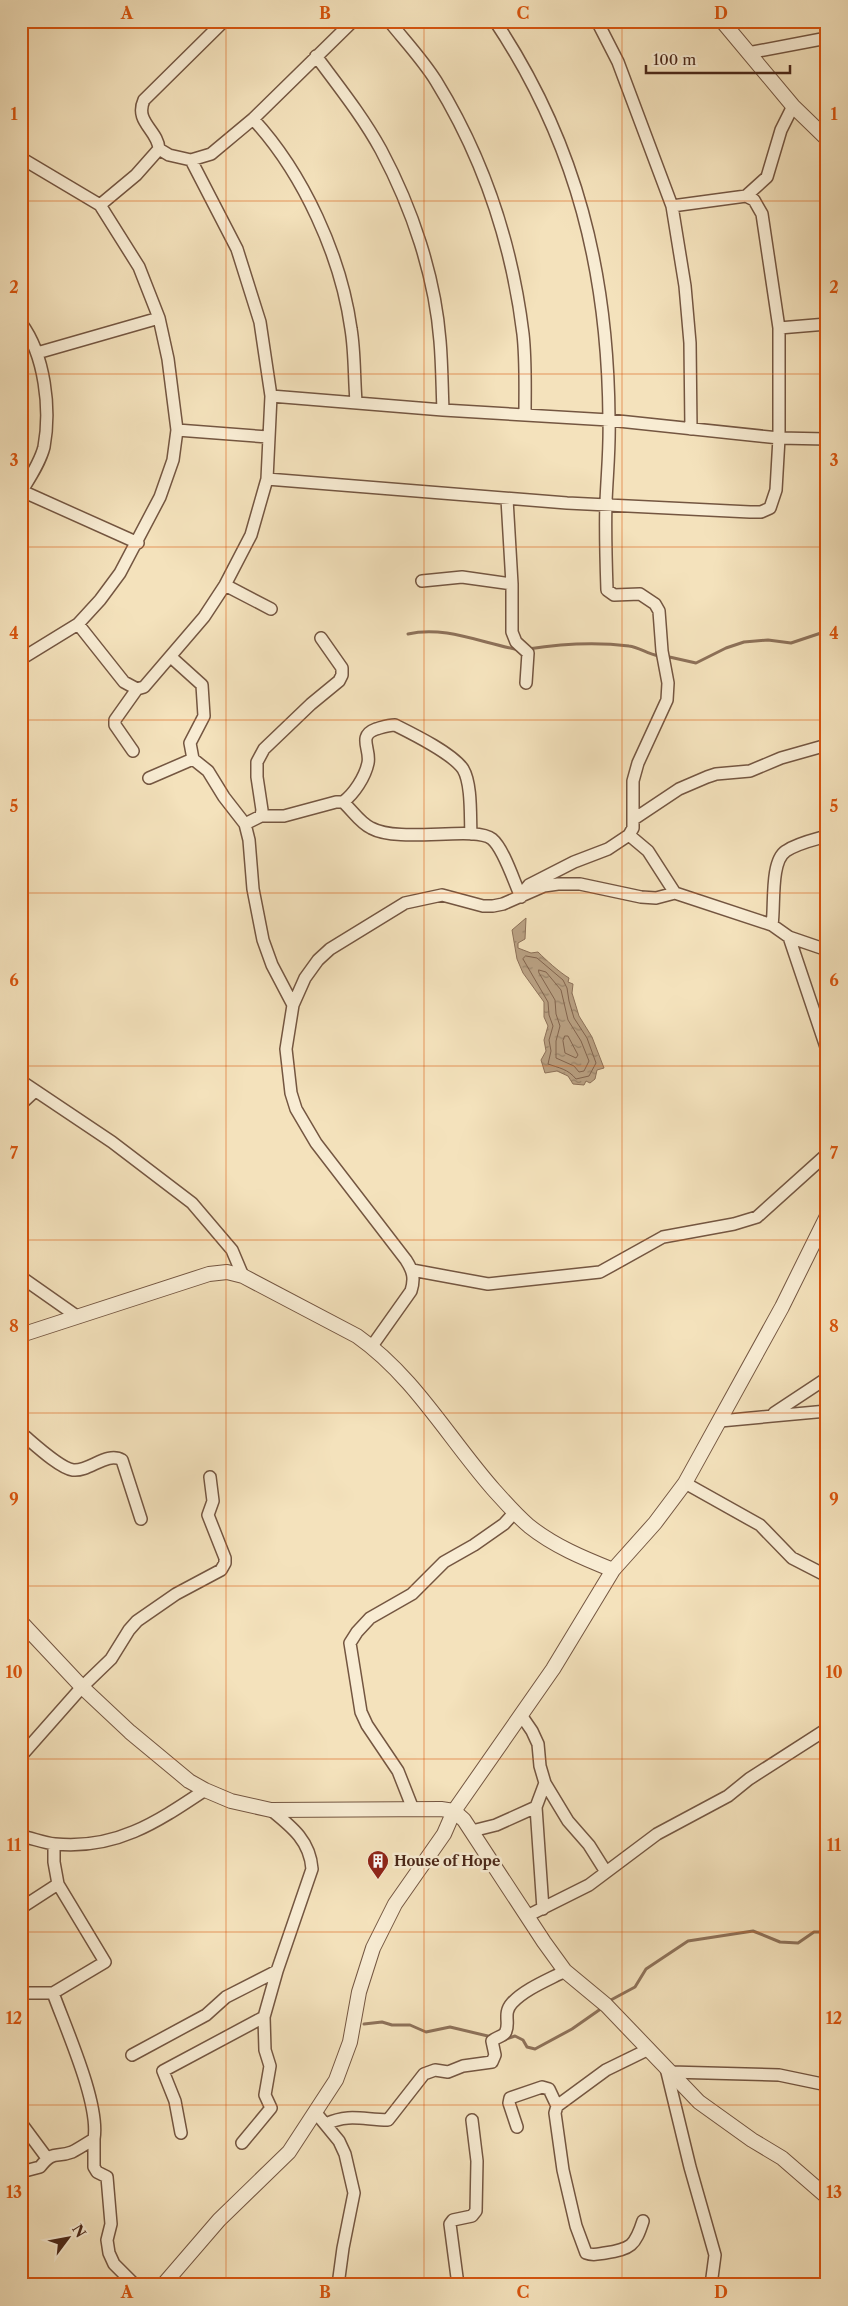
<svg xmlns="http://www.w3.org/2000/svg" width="848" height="2306" viewBox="0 0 848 2306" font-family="'Libre Caslon Text',serif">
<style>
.water{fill:url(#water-ripples);stroke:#8d7159}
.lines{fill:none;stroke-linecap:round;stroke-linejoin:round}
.shore{stroke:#82644e;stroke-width:1}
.stream{stroke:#8d7159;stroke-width:3}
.minor-casing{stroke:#745641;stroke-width:14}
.tertiary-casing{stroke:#745641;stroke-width:16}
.minor{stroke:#f8ecd3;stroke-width:11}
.tertiary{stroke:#f8ecd3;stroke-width:14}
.grid{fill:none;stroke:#d8540d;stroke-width:1;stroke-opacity:0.55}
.labels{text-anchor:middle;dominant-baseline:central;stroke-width:5;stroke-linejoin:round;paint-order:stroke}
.poi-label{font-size:14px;font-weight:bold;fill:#4a2718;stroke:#f8ecd3;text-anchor:start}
.neatline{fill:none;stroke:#d8540d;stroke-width:2}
.grid-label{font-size:16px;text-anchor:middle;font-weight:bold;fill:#d8540d}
</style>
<defs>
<pattern id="water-ripples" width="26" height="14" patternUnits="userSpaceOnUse" patternTransform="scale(1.25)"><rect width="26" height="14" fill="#baa284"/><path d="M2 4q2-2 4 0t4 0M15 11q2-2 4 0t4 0" fill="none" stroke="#99846b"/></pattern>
</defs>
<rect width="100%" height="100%" fill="#f4e2bc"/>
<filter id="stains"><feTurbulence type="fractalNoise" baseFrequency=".004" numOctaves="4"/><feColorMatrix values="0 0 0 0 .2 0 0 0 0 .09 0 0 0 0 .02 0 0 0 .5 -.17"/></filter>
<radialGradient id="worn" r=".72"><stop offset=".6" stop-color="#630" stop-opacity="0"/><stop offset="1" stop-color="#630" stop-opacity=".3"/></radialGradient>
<!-- water -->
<path class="water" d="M526,918L525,939L518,943V948L531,953L538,952C546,960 559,972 569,978L568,982L573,984L572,993L579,1016L592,1037L604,1068L597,1070L595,1079L590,1083L586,1081L584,1085L573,1084L568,1076L557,1071L545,1073L541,1060L546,1051L544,1040L548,1026L544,1017V1002L523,973L517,959L512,930Z"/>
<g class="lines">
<!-- shore -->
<path class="shore" d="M526,956L537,958L563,980L567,988L569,1001L574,1018L587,1038L596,1063L589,1076L576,1079C568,1069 559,1068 548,1064L551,1051L549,1040L553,1026L549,1015L548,1002L523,959Z
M539,970L546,972L561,990L568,1020L581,1041L589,1061L584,1071L579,1072L574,1066L556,1058V1041L560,1026L556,1014L555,1000L539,973Z
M565,1036H568L578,1055L576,1058L565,1053L563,1041Z"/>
<!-- stream -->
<path class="stream" d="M408,634C445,625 484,644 520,650
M528,649C560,644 597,642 629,646C639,647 647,654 659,656
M665,656L696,663L726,648L744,642L768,640L791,643L827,631
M609,2001L635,1987L646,1969L688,1941L753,1931L780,1942L798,1943L814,1932H827
M364,2024L382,2022L392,2025H410L426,2032L450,2027L492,2037
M506,2039L515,2036L523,2040L527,2047L535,2049L572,2029L602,2008"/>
<!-- minor casing -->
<g class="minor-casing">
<path id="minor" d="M389,21C405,41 423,60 436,81C484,159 512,244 523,334C526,361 525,388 525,414
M495,21C577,144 608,273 609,419C610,447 607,475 606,502C605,531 606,561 607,590L614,595L640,594L655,604L659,611L662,651L668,683L667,700L638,763L633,781V828L629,835L608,849L574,862L529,885L524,891L521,897
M597,21L618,62L672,206L685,286L690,343L691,429
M748,53L827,38
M316,56C339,87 363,117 381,150C412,208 435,276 440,341C442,364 442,387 443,410
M253,119C303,173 341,256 351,329C355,353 354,378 356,401
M159,149L169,155L191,160L211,154L253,119L353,21
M21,158L100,205L139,267L159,318L168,359L177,430L173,460L160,497L120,573L100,600L78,624L21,659
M746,196L767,177L781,130L793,106
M100,205L136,175L159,149C158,130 134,122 144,100L224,21
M21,323C45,355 51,409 44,447C40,463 29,479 21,492
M779,328L827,324
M37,353L159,318
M271,396L443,410L609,420L779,438L827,439
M177,430L268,437
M267,479L567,503L750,512H761L770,508L776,490L779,438V328L762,214L754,200L746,196L672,206
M22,491L138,543
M507,499L512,584V632L516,642L528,653L526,683
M422,581L462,577L512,584
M225,585L271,609
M78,624L124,682L137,689L144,687L204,617L225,585L251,535L267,479L271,396L260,322L237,249L191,160
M171,657L202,685L204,716L190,743L193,759
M133,751L115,725V720L137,689
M149,778L193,759L208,771L224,797L245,824L249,840L253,889L263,940L272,965L293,1005
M343,802C354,794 365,777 368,763C371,749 357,736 376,729C383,727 388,725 395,725C413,734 452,753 463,769C472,784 470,817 471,834
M261,816L262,810L257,777V762L264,749L311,704L339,681L342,675V668L321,638
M634,819L679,789L707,777L716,774L750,771L781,758L827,745
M245,824L261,816H284L336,802H343C352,810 360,823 371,828C400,844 475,825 492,839C504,849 514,882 521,897
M629,835L648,851L675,893
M772,925C775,906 770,861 786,851C798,843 813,840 827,836
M789,937L827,1050
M21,1081L112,1142L192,1203L232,1250L243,1276
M21,1104L35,1091
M412,1270L488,1284L600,1272L663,1237L734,1224L757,1217L827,1154
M21,1277L78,1317
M372,1346L411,1291C415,1278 413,1271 406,1260L316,1143L296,1109L291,1093L286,1049L293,1005L305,978L318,960L330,949L405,903L442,895L483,906H493L503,904L544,886L558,884H580L641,897L656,898L675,893L772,925L789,937L827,950
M774,1413L827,1378
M720,1421L827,1411
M21,1433C32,1442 59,1468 73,1470C89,1472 107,1451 122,1460L141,1519
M685,1483L760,1525L792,1558L827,1576
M521,1715L532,1731L538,1744L540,1766L545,1783L568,1821L589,1845L606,1872
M21,1756L82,1687L111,1659L129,1630L137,1621L176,1594L221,1570L225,1563V1558L208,1515L213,1501L210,1477
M413,1809L398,1771L367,1725L361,1712L350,1643L357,1632L370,1618L412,1594L444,1562L474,1545L504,1524L514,1513
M472,1831L496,1825L536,1807
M21,1836C32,1838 44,1843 55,1844C116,1850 157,1822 205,1790
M21,1908L58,1884
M543,1909L536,1807L545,1783
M527,1916L589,1885L657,1834L728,1796L749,1779L827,1729
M21,1993H53L105,1962L58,1884L54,1862V1844
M132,2055L206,2015L226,1997L277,1971
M666,2068L690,2167L715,2255L711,2285
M670,2072L779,2075L827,2085
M316,2113L339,2141L345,2154L354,2193L343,2248L338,2285
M21,2123L47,2158
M326,2124C349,2113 364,2120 388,2120L424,2074L435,2070L448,2072L463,2066L492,2062L495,2055L492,2041C496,2037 502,2037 505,2033C511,2024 502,2014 512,2003C525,1989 548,1980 565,1971
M517,2127L509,2103L510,2098L542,2087L549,2089L557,2106
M181,2133L175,2101L163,2071L264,2017L277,1971L312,1869C310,1841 292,1827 271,1810
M94,2139V2167L97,2172L107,2177L111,2224L107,2240L109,2253L114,2264L135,2285
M242,2143L271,2108L265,2095L270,2066L265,2050L264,2017
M21,2172L40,2167C53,2150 56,2158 72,2152C80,2148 87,2143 94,2139C100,2104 66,2029 53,1993
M643,2221C635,2246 631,2249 605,2253C598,2254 593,2256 586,2253L576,2226L563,2170L555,2113L557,2106L606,2070L649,2049
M458,2285L450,2224L453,2220L472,2216L476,2211L477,2161L472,2120"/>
</g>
<!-- tertiary casing -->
<g class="tertiary-casing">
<path id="tertiary" d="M722,21L793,106L827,139
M21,1335L209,1274L227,1272L243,1276L357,1336C414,1376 449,1439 494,1490C505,1502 516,1515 529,1526C554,1546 583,1558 613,1570
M21,1622L82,1687L130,1732L189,1781L205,1790L231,1801L271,1810L441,1809L454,1811L464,1820L544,1942L565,1971L606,2005L699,2102L752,2140L782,2158L827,2197
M163,2285L219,2220L289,2152L336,2080L350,2042L359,1992L373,1948L395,1904L444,1834L454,1811L553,1669L613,1570L655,1523L685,1483L782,1307L827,1216"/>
</g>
<!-- minor -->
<use href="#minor" class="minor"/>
<!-- tertiary -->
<use href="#tertiary" class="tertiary"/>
</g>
<!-- grid -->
<path class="grid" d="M226,21V2285M424,21V2285M622,21V2285M21,201H827M21,374H827M21,547H827M21,720H827M21,893H827M21,1066H827M21,1240H827M21,1413H827M21,1586H827M21,1759H827M21,1932H827M21,2105H827"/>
<!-- icons -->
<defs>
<g id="building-pin" transform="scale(1.125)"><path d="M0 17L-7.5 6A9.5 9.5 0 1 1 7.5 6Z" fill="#8f2418" stroke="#f8ecd3"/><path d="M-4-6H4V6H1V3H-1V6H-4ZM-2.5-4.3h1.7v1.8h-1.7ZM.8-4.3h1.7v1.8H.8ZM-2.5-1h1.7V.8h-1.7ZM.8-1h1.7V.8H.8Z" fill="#fff"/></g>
</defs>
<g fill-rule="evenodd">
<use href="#building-pin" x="378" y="1861"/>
</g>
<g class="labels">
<!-- poi labels -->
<g class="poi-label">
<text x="394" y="1861">House of Hope</text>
</g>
</g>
<!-- margin -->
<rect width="848" height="2306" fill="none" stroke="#f4e2bc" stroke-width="55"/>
<!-- north arrow -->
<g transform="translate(68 2238) rotate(58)" stroke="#f8ecd3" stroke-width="4" paint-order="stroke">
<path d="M0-4L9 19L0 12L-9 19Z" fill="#4a2718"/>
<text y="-8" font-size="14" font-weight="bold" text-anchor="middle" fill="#4a2718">N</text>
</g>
<!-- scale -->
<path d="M646 65v8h144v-8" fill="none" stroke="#4a2718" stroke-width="2.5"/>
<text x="653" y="65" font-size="15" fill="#4a2718" stroke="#f8ecd3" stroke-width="4" paint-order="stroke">100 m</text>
<rect x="28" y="28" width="792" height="2250" class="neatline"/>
<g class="grid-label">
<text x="127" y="19">A</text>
<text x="325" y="19">B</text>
<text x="523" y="19">C</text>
<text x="721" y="19">D</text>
<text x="14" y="120">1</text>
<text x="834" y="120">1</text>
<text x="14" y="293">2</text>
<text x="834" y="293">2</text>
<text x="14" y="466">3</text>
<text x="834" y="466">3</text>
<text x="14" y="639">4</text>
<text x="834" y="639">4</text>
<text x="14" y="812">5</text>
<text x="834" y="812">5</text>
<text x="14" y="986">6</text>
<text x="834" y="986">6</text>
<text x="14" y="1159">7</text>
<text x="834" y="1159">7</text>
<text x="14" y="1332">8</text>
<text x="834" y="1332">8</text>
<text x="14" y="1505">9</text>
<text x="834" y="1505">9</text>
<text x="14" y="1678">10</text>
<text x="834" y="1678">10</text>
<text x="14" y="1851">11</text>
<text x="834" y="1851">11</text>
<text x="14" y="2024">12</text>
<text x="834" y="2024">12</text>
<text x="14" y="2198">13</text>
<text x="834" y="2198">13</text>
<text x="127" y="2298">A</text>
<text x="325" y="2298">B</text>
<text x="523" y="2298">C</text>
<text x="721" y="2298">D</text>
</g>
<rect width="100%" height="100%" filter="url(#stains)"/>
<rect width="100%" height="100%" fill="url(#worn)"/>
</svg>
